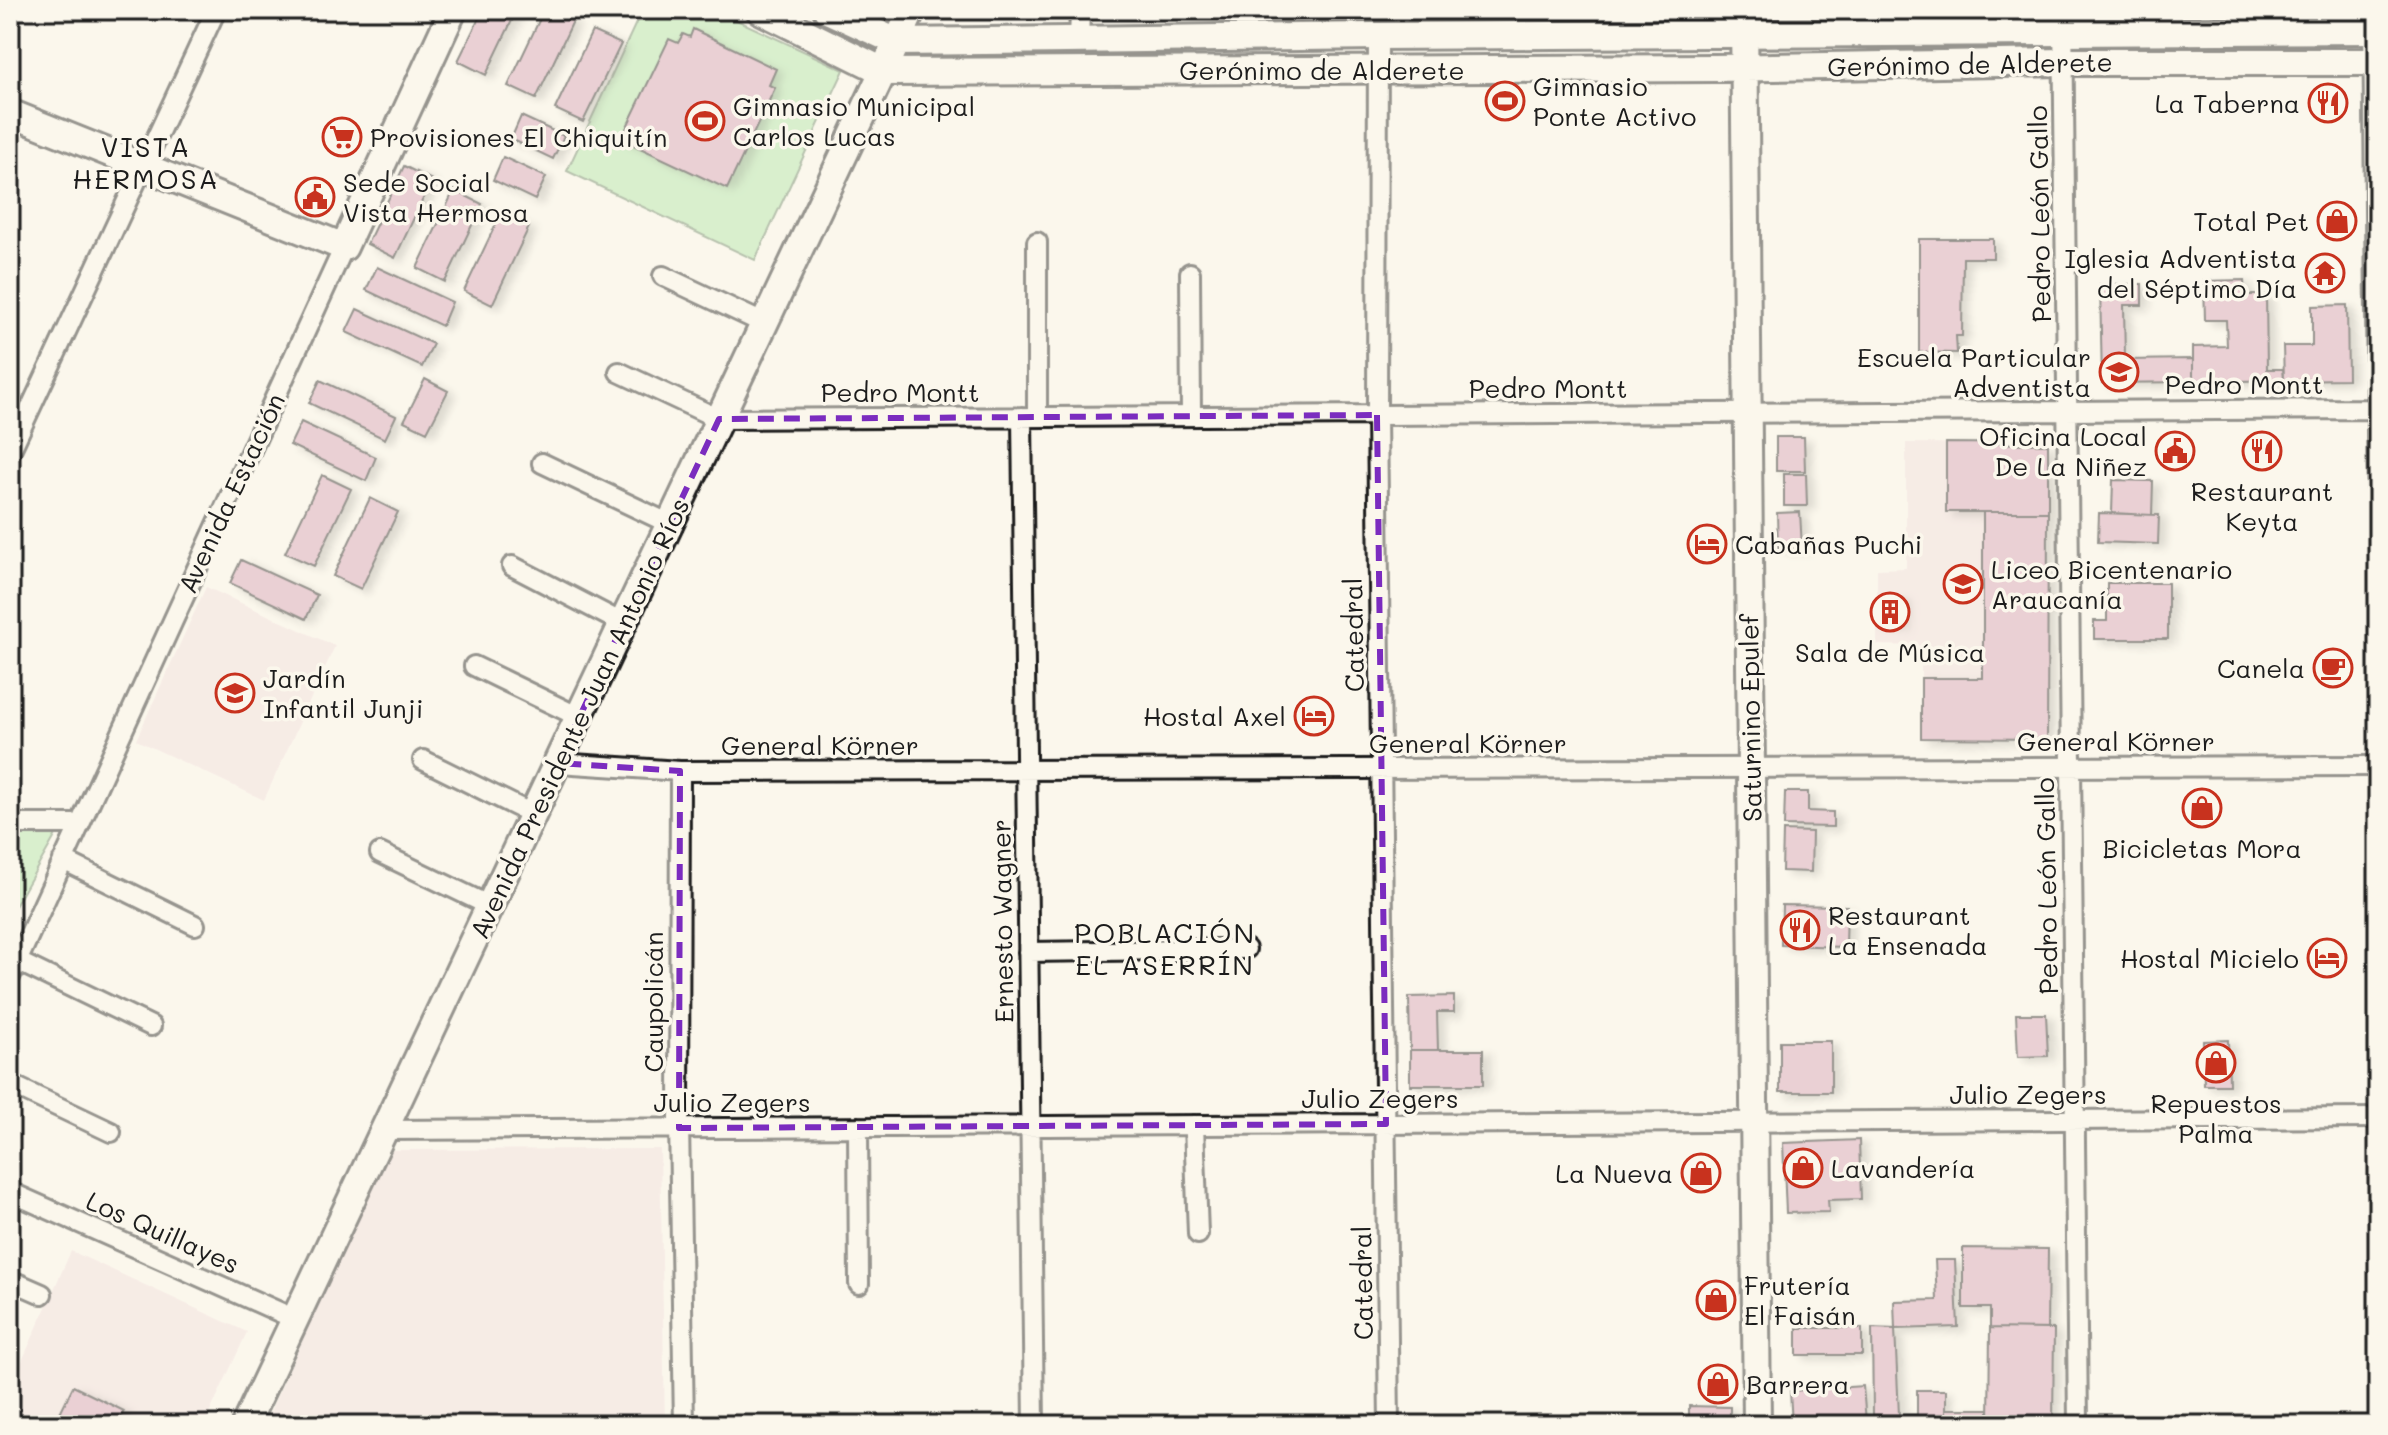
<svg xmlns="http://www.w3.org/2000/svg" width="2388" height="1435" viewBox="0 0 2388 1435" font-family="Mali,sans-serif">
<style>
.built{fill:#f0dddc}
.green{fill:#afe5a7;stroke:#668062;stroke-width:2}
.building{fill:#d6a0b6;stroke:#1c1c1c;stroke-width:2;filter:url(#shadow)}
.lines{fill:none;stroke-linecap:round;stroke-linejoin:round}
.street-casing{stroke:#1c1c1c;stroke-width:24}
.secondary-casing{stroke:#1c1c1c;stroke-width:32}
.street{stroke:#fbf7ec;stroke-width:18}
.secondary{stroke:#fbf7ec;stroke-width:26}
.marked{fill:none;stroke:#7b2cbf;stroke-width:6;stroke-dasharray:16 10;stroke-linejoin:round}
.labels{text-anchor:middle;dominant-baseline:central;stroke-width:7;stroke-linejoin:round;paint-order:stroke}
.street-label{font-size:26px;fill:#1c1c1c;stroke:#fbf7ec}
.poi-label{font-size:26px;fill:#1c1c1c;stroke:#fbf7ec;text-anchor:start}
.neighbourhood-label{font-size:28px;letter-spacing:2px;fill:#1c1c1c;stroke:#fbf7ec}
</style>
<defs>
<filter id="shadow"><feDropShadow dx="7" dy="4" stdDeviation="4" flood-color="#0004"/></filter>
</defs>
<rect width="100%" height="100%" fill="#fbf7ec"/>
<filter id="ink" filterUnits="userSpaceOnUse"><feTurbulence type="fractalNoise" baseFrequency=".0125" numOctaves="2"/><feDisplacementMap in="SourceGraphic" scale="16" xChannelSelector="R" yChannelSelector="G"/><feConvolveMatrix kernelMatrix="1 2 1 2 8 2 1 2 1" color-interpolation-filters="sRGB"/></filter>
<g filter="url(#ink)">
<!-- built -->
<path class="built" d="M1906,443L2048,444L2047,739L1921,738V646L1877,645V569L1906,568Z
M206,587L335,646L264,800L136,740Z
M660,1149L665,1425H264L389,1150Z
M71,1251L247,1332L204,1425H10V1388Z"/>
<!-- green -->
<path class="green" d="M642,10H715L844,70L755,260L567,171Z
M10,833H57L10,915Z"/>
<!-- building -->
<path class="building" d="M483,10H517L486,75L458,61Z
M544,10L573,21L536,99L508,86Z
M693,29L776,69L769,85L775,88L727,189L621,139L669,39L678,43L683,34L690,37Z
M592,31L621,44L583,122L555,109Z
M521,116L564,136L553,159L511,139Z
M503,157L546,177L535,200L493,180Z
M404,166L432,180L395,258L367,244Z
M454,190L482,204L445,282L417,268Z
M501,213L529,227L492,305L464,291Z
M1919,239H1993V258H1963L1962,336H1956L1957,353L1919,352Z
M377,267L452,302L442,326L366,290Z
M2244,280L2245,295H2266L2267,369H2283L2284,380L2193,382V347L2227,346L2226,320H2205L2204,281Z
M2100,284H2142V305H2124L2125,360L2193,359V382L2102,383Z
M2347,305L2348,379L2284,380L2283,346H2312V306Z
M357,309L433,344L422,367L346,332Z
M425,379L448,391L427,432L404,421Z
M320,380L396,416L385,439L309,403Z
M301,422L376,457L366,481L290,445Z
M1776,437H1804L1805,471H1776Z
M1946,443L2048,444V512H1946Z
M1784,474H1806L1807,506H1784Z
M322,475L351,489L314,566L285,553Z
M2113,480L2153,481L2152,515L2112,513Z
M370,498L398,512L361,589L333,576Z
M1800,512L1802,548L1778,549L1777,513Z
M1983,512H2048L2047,739L1921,738V678H1983Z
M2099,513L2159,515L2158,544L2098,542Z
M241,560L317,595L306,619L230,583Z
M2107,583H2168V639H2094V621H2107Z
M1878,598H1903V626H1878Z
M1785,792H1808V811L1833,812V827L1784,826Z
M1783,831L1812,832L1811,872L1782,871Z
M1782,905L1847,906L1846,947L1781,945Z
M1454,996V1012H1437L1438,1050H1410L1409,997Z
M2016,1014H2046L2048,1056L2018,1057Z
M2228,1040L2229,1085H2204L2203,1041Z
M1780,1041H1831V1092H1780Z
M1410,1050H1483V1085H1410Z
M1859,1140L1861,1199L1828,1200L1829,1212L1786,1213L1783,1143Z
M1963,1248L2048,1249L2047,1329L1990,1328V1308H1963Z
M1935,1260H1955L1958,1327L1895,1329L1894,1301L1937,1300Z
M1797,1328H1862V1355H1797Z
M1872,1328L1895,1329L1899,1415H1873Z
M1990,1328L2054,1329L2053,1425H1989Z
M73,1386L124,1411L117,1425H54Z
M1863,1386L1866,1422L1792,1425L1790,1391Z
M1917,1390H1946V1425H1899V1415H1917Z
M1689,1406L1730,1407V1425H1689Z
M1946,1409H1989V1425H1946Z"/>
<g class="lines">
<!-- street casing -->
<g class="street-casing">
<path id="street" d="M2063,10L2078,1425
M2373,10L2378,509
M1378,36L1377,415L1389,1425
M1079,41L1080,10
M1037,242V417
M1190,273L1191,416
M663,276L765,324
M619,372L719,419L2378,409
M1022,417L1034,1425
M10,452L216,10
M542,463L670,524
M512,566L624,624
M474,666L579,717
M423,760L534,815
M558,763L680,771L2378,766
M680,771L679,1123L684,1425
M10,824H80
M380,853L490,906
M63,860L195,925
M1028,952L1246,949
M17,961L151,1026
M10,977L344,247
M10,1084L111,1132
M1194,1125L1198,1234
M858,1127L859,1284
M383,1130L2378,1118
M10,1192L295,1319
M10,1280L42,1294"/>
</g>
<!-- secondary casing -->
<g class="secondary-casing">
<path id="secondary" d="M760,10L885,72L1715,68L2063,62H2378
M827,10L897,42L1378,36L2378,30
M1744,10L1757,1425
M10,113L344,247L453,10
M245,1425L912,10"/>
</g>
<!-- street -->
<use href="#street" class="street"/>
<!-- secondary -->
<use href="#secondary" class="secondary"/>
</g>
</g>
<!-- marked area -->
<path d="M0 0H2388V1435H0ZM1377,415L1386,1124L679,1128L680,771L558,763L719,419Z" fill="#fbf7ec" fill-opacity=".55" fill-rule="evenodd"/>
<path class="marked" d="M1377,415L1386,1124L679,1128L680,771L558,763L719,419Z"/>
<!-- icons -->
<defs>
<g id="stadium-ring" transform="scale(2)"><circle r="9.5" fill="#fbf7ec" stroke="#c8321e" stroke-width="1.5"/><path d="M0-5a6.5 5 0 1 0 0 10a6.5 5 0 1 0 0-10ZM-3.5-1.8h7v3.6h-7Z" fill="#c8321e"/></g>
<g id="restaurant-ring" transform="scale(2)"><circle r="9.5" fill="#fbf7ec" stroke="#c8321e" stroke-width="1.5"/><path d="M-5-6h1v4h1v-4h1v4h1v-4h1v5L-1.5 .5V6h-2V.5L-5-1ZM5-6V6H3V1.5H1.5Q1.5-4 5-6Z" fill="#c8321e"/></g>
<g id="supermarket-ring" transform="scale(2)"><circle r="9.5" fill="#fbf7ec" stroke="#c8321e" stroke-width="1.5"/><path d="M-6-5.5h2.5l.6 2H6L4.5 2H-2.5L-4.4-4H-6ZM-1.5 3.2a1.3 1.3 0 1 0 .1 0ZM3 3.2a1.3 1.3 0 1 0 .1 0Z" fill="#c8321e"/></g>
<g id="civic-ring" transform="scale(2)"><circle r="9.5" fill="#fbf7ec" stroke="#c8321e" stroke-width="1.5"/><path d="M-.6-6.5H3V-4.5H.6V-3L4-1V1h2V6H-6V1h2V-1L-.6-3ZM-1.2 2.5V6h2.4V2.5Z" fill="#c8321e"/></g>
<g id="shop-ring" transform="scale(2)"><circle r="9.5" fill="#fbf7ec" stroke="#c8321e" stroke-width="1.5"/><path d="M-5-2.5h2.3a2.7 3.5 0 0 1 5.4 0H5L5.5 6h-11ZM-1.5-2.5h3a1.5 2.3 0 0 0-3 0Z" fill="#c8321e"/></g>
<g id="temple-ring" transform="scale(2)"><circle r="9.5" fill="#fbf7ec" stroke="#c8321e" stroke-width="1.5"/><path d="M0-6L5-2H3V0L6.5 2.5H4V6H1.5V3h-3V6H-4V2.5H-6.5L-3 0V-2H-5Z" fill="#c8321e"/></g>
<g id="school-ring" transform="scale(2)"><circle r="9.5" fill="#fbf7ec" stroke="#c8321e" stroke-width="1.5"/><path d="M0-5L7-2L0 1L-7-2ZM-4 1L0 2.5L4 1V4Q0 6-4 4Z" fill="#c8321e"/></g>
<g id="hotel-ring" transform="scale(2)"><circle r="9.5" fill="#fbf7ec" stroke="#c8321e" stroke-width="1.5"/><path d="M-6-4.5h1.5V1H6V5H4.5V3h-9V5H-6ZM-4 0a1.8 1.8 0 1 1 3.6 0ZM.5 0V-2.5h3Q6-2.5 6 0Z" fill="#c8321e"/></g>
<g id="building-ring" transform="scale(2)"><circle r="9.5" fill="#fbf7ec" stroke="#c8321e" stroke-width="1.5"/><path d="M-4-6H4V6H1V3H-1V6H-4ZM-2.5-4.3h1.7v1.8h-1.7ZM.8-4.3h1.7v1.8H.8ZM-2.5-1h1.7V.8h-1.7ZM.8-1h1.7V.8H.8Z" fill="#c8321e"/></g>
<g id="cafe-ring" transform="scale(2)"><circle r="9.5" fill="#fbf7ec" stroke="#c8321e" stroke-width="1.5"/><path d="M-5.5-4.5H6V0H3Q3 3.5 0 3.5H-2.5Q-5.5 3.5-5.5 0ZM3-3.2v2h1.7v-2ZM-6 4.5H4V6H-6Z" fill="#c8321e"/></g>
</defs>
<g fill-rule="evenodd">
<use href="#stadium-ring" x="1505" y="101"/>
<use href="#restaurant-ring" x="2328" y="103"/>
<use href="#stadium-ring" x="705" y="121"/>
<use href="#supermarket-ring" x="342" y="137"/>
<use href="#civic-ring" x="315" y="197"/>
<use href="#shop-ring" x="2337" y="221"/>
<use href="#temple-ring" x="2325" y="273"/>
<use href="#school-ring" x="2119" y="372"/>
<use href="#civic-ring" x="2175" y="451"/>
<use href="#restaurant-ring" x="2262" y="451"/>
<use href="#hotel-ring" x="1707" y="544"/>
<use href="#school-ring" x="1963" y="584"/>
<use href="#building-ring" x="1890" y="612"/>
<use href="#cafe-ring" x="2333" y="668"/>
<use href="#school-ring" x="235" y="693"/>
<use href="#hotel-ring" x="1314" y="716"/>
<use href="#shop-ring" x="2202" y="808"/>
<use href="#restaurant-ring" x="1800" y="930"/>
<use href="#hotel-ring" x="2327" y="958"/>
<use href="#shop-ring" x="2216" y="1063"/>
<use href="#shop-ring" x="1803" y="1168"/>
<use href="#shop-ring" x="1701" y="1173"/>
<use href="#shop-ring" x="1716" y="1300"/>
<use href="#shop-ring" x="1718" y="1384"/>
</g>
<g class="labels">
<!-- street labels -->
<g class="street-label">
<text transform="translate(1970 64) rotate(-1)">Gerónimo de Alderete</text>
<text x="1322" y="70">Gerónimo de Alderete</text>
<text transform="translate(2039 214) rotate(-91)">Pedro León Gallo</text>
<text x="2244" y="384">Pedro Montt</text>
<text x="1548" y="388">Pedro Montt</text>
<text x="900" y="392">Pedro Montt</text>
<text transform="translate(231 493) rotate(-65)">Avenida Estación</text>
<text transform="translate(1353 635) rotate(-91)">Catedral</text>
<text transform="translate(579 718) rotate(-65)">Avenida Presidente Juan Antonio Ríos</text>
<text transform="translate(1750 718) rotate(-91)">Saturnino Epulef</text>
<text x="2116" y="741">General Körner</text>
<text x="1468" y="743">General Körner</text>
<text x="820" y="745">General Körner</text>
<text transform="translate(2046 886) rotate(-91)">Pedro León Gallo</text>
<text transform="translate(1002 921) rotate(-91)">Ernesto Wagner</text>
<text transform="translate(653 1002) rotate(-90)">Caupolicán</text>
<text x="2028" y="1094">Julio Zegers</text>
<text x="1380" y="1098">Julio Zegers</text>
<text x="732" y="1102">Julio Zegers</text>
<text transform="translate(163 1232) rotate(24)">Los Quillayes</text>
<text transform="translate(1362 1283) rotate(-91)">Catedral</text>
</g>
<!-- poi labels -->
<g class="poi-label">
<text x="1533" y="86">Gimnasio<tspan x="1533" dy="30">Ponte Activo</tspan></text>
<text x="2300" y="103" text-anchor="end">La Taberna</text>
<text x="733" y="106">Gimnasio Municipal<tspan x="733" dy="30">Carlos Lucas</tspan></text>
<text x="370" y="137">Provisiones El Chiquitín</text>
<text x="343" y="182">Sede Social<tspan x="343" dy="30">Vista Hermosa</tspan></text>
<text x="2309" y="221" text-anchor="end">Total Pet</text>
<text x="2297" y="258" text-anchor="end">Iglesia Adventista<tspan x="2297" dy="30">del Séptimo Día</tspan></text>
<text x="2091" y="357" text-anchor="end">Escuela Particular<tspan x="2091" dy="30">Adventista</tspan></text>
<text x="2147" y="436" text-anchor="end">Oficina Local<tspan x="2147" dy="30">De La Niñez</tspan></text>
<text x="2262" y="491" text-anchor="middle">Restaurant<tspan x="2262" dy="30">Keyta</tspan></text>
<text x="1735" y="544">Cabañas Puchi</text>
<text x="1991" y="569">Liceo Bicentenario<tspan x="1991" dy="30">Araucanía</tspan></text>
<text x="1890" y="652" text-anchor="middle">Sala de Música</text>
<text x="2305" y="668" text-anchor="end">Canela</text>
<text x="263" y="678">Jardín<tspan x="263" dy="30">Infantil Junji</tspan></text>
<text x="1286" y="716" text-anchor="end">Hostal Axel</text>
<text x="2202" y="848" text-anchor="middle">Bicicletas Mora</text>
<text x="1828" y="915">Restaurant<tspan x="1828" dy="30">La Ensenada</tspan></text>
<text x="2299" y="958" text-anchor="end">Hostal Micielo</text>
<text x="2216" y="1103" text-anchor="middle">Repuestos<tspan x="2216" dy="30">Palma</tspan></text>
<text x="1831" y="1168">Lavandería</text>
<text x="1673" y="1173" text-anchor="end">La Nueva</text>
<text x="1744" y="1285">Frutería<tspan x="1744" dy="30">El Faisán</tspan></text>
<text x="1746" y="1384">Barrera</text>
</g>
<!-- neighbourhood labels -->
<g class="neighbourhood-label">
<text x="146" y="146">VISTA<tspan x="146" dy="32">HERMOSA</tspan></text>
<text x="1165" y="932">POBLACIÓN<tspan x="1165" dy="32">EL ASERRÍN</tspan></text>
</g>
</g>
<!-- margin -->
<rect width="2388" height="1435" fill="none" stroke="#fbf7ec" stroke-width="40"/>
<rect x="20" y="20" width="2348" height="1395" fill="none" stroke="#1c1c1c" stroke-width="3" filter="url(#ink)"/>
</svg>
